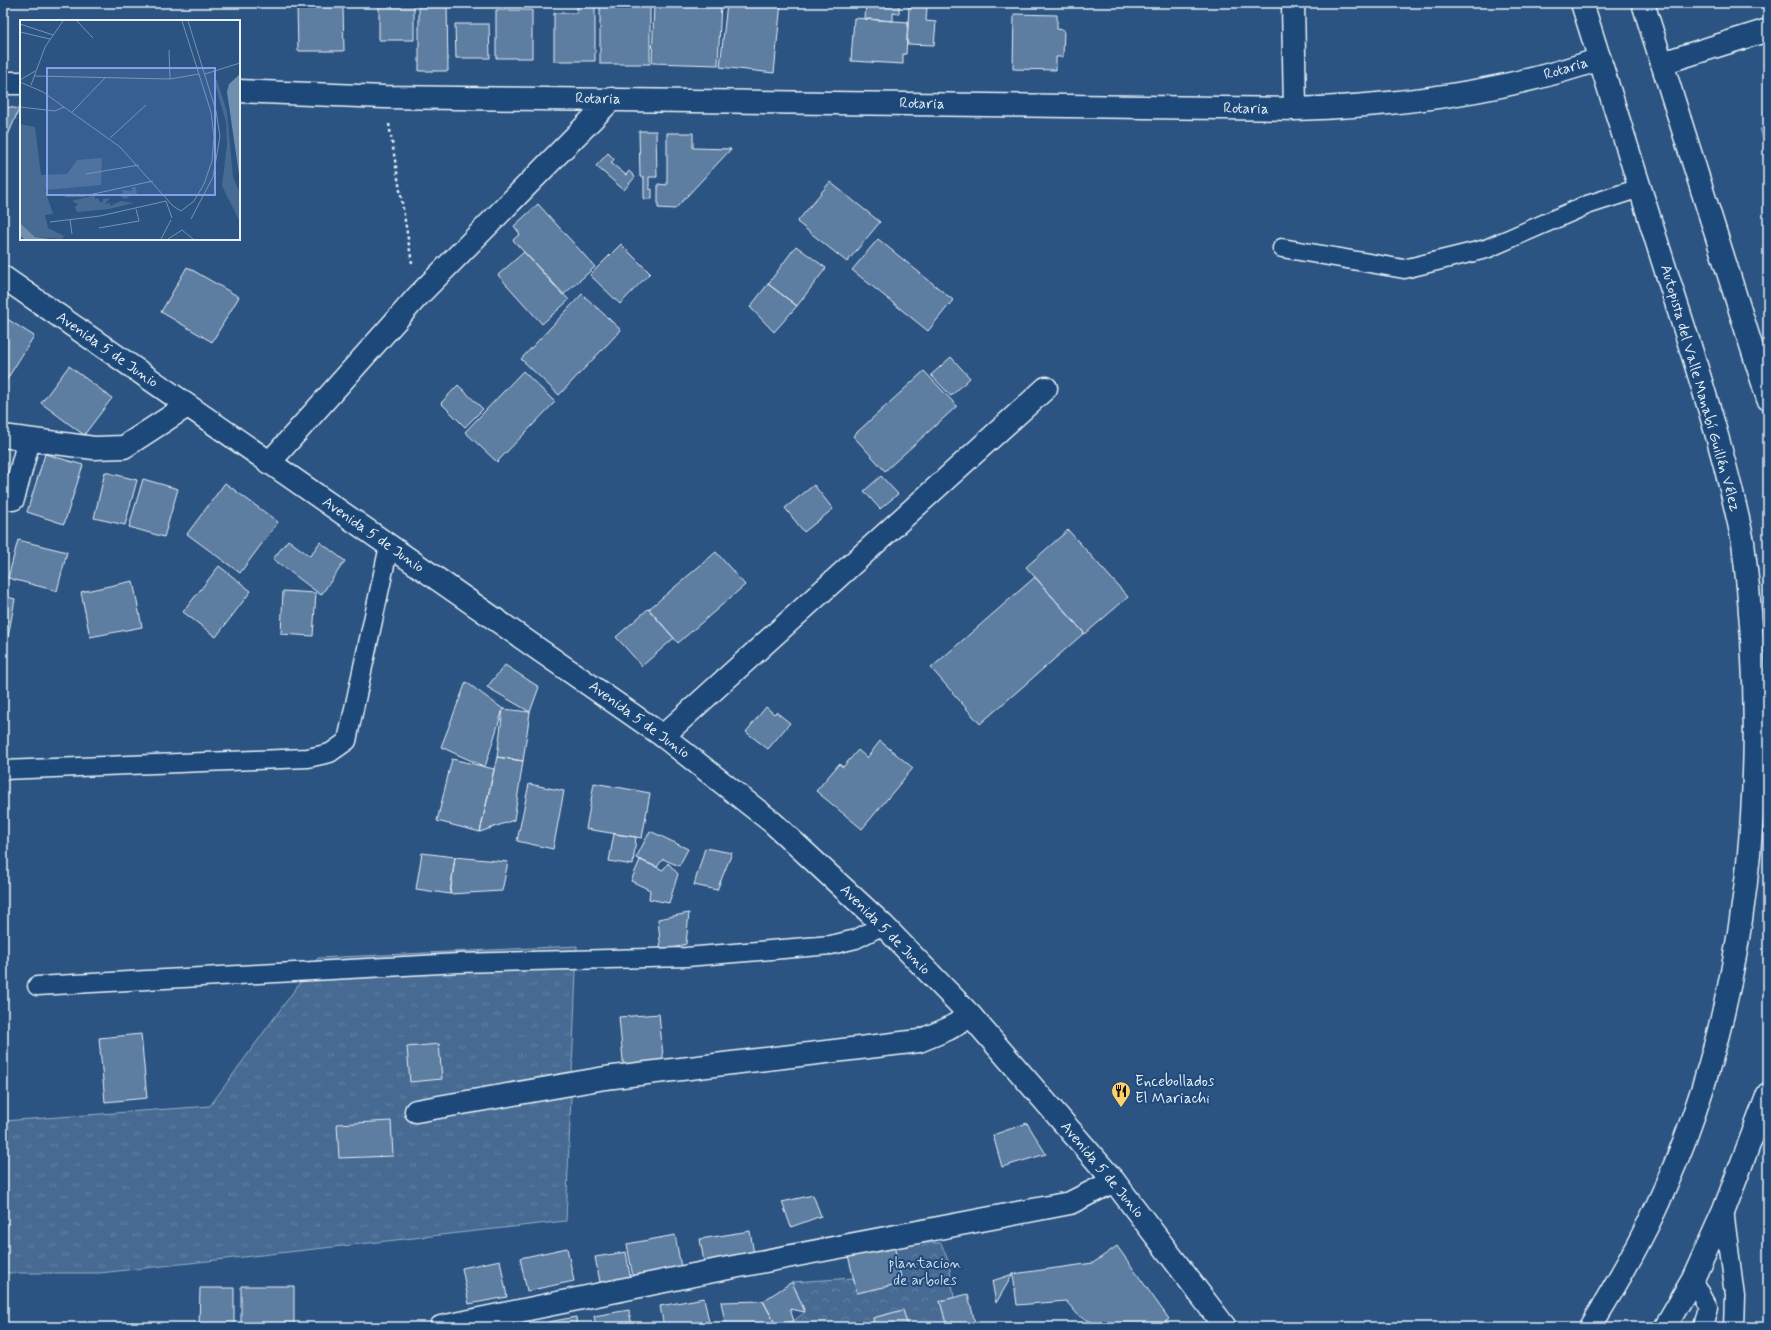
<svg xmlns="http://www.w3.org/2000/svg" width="1771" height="1330" viewBox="0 0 1771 1330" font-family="Mynerve,sans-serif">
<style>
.grass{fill:url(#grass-tufts);stroke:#98aec6}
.forest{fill:url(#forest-crowns);stroke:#98aec6}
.building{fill:#5d7da1;stroke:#e8f1f8}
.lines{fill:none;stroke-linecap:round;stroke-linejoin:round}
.lane-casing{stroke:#e8f1f8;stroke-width:21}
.street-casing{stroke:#e8f1f8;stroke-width:25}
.secondary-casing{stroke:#e8f1f8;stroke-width:25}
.primary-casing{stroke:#e8f1f8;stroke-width:25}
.path{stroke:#e8f1f8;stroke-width:2.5;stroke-dasharray:3 3;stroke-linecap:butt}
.lane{stroke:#1f4a7a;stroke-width:18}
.street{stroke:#1f4a7a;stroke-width:22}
.secondary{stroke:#1f4a7a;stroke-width:22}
.primary{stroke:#1f4a7a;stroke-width:22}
.labels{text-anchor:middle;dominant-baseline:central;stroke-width:4;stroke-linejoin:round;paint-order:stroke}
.street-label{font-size:15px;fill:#e8f1f8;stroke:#1f4a7a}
.poi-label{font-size:15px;fill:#e8f1f8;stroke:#1f4a7a;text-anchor:start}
.park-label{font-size:15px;fill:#d0dde9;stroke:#1f4a7a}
.inset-road{fill:none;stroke:#7793b1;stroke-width:1}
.view{fill:#82a0e8;fill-opacity:0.15;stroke:#82a0e8;stroke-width:2}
.inset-edge{fill:none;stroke:#e8f1f8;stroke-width:2}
</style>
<defs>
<pattern id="grass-tufts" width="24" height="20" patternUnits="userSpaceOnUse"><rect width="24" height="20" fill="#476b93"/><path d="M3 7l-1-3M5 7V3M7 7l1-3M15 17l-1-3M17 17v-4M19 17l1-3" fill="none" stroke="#6281a3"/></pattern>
<pattern id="forest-crowns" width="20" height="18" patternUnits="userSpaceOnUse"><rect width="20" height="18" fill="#476b93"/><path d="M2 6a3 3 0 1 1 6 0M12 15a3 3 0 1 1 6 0" fill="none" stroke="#6281a3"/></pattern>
</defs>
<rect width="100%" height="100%" fill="#2b5482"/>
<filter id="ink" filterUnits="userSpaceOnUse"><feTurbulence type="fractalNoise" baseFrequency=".025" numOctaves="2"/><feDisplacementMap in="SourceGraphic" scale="8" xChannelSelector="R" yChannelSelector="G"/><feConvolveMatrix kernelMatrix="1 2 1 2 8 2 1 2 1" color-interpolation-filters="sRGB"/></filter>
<g filter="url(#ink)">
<!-- grass -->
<path class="grass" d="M577,946L566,1221L100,1273H3V1121L210,1106L318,958Z"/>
<!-- forest -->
<path class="forest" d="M1768,128V155L1760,129Z
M920,1243H941L949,1263L954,1298L940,1301L947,1327H908L903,1310L873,1318L875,1327H786L805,1312L792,1282L853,1278L857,1293L902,1283L894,1245Z"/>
<!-- building -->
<path class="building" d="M419,3H447L448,71H419Z
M577,3H595V61H554V13H577Z
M600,3H650V64H600Z
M654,3H721L718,65L652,63Z
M727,3H781L774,73L720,67Z
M866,3H899V14L893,13V21L865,19Z
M379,4H414V40H379Z
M909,6L927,7L926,21L936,22L934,45L907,44Z
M297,7H343L344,51H298Z
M496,10H532V58H496Z
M1014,14L1057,15V29L1064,30L1063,57H1056V70L1013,69Z
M854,18L908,22L906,54H903V64L851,61Z
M455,24H489L490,58H456Z
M3,106L19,109L3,147Z
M639,131H656L657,177H649V189H652V199H644V177H640Z
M667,133H693V148L731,149L675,209L658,208V184L667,185Z
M608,153L614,159L611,163L626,175L629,171L635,177L624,190L596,166Z
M830,182L880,222L847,262L797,222Z
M538,204L595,267L563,295L513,240L520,234L514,226Z
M878,239L953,300L928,331L852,270Z
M621,244L650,273L620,304L590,275Z
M796,246L826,268L797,306L768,284Z
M524,252L569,300L542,324L498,275Z
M187,267L239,297L212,342L161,312Z
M768,284L797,306L774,332L750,307Z
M582,294L621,330L559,395L521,359Z
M4,317L34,336L4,384H3Z
M951,357L970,378L951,396L931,375Z
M69,366L112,398L84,435L41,403Z
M523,371L555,402L497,462L465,432Z
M924,371L957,406L885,471L853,436Z
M458,385L483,409L465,427L441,403Z
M45,454L83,465L64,524L27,512Z
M105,472L137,480L125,525L94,518Z
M881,476L898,494L880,509L864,491Z
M143,479L178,489L164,537L129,527Z
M225,483L278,522L240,573L187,534Z
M814,485L833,509L804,532L785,508Z
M1068,530L1128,597L1085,634L1026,567Z
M18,540L67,552L57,591L8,578Z
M288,540L310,556L320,542L345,561L321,595L273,559Z
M716,552L745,585L678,643L649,609Z
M219,566L251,591L216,637L183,612Z
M1035,577L1084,633L980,724L931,668Z
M133,581L142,627L90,637L81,592Z
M283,591L316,593L313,636L281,634Z
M3,596L15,599L8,637L3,636Z
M648,609L674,638L642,666L616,637Z
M505,665L539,687L530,712L487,687Z
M466,682L503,709L485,767L441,747Z
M766,707L774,714L776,712L790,723L768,749L746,732Z
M503,709L530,712L523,761L497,757Z
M880,741L913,768L862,829L816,791L839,764L843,767L858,750L867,758Z
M497,757L523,761L514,820L480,832Z
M452,759L494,769L480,832L437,821Z
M594,783L650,793L642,838L586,829Z
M529,784L564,791L553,849L517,841Z
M650,831L688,849L679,866L663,859L657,867L636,858Z
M614,834L636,837L633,865L609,861Z
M705,848L732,853L717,890L694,885Z
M422,853L455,857L450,894L416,889Z
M455,857L508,862L502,891L450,894Z
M640,860L663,870L668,863L678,874L669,903L649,899L650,890L631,881Z
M689,913L686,944L661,952L658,919Z
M659,1014L664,1067L624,1071L619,1017Z
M141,1034L147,1098L105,1102L99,1038Z
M439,1044L442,1079L410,1082L407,1047Z
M391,1121L393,1156L339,1158L337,1124Z
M1027,1123L1046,1154L1002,1167L993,1135Z
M813,1195L821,1216L791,1227L782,1202Z
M750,1231L754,1254L704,1262L700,1239Z
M675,1235L681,1267L633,1277L627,1244Z
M894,1245L902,1283L857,1293L848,1255Z
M1117,1246L1169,1319L1158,1327H1102L1079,1316L1066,1301L1017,1305L1013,1274L1093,1263Z
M567,1248L574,1281L527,1291L520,1258Z
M626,1252L631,1282L601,1287L595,1257Z
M500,1260L507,1297L469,1304L462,1268Z
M1013,1274L996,1303L992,1281Z
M792,1282L805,1312L790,1309L794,1321L776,1325L763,1301Z
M241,1286H294V1327H241Z
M200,1288H234V1327H199Z
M968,1294L976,1327H947L940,1301Z
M704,1298L710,1327H664L660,1306Z
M763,1301L776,1325L763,1327H726L721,1302Z
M629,1310L632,1327H596L594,1316Z
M903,1310L908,1327H875L873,1318Z
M576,1317L577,1327H548V1322Z"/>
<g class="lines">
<!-- lane casing -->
<g class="lane-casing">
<path id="lane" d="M1282,248L1404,269L1486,249L1587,205L1640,188
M3,770L308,758L330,753L347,741L389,546
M37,986L459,963L686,957L831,945L856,939L883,925
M1724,1210L1735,1296L1734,1327
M1693,1279L1708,1307L1703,1327"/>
</g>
<!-- street casing -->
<g class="street-casing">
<path id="street" d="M1293,3L1295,109
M1662,63L1768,30
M3,83H21
M239,91L384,97L1295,109C1399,106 1501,93 1600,59
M3,436L94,448L124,447L187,406
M269,463L417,297L612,99
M13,499L29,440
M663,736L1046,388
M416,1111L605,1078L919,1041L948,1029L971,1016
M441,1327L718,1270L1070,1203L1114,1181"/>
</g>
<!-- secondary casing -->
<g class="secondary-casing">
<path id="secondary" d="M3,277L663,736L772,822L883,925L971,1016L1114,1181L1225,1327"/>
</g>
<!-- primary casing -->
<g class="primary-casing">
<path id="primary" d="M1582,3C1610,91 1637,180 1665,268C1694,358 1724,449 1743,542C1771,767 1752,1006 1654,1212C1635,1252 1613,1290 1590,1327
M1643,3L1768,399
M1665,1327L1693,1279L1724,1210L1768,1094"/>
</g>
<!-- path -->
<path class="path" d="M389,124L412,263"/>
<!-- lane -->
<use href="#lane" class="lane"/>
<!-- street -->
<use href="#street" class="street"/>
<!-- secondary -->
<use href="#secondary" class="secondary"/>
<!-- primary -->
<use href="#primary" class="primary"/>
</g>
</g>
<!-- icons -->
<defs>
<g id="restaurant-pin" transform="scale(1)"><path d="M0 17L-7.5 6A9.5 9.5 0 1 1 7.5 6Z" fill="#ffd166" stroke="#1f4a7a"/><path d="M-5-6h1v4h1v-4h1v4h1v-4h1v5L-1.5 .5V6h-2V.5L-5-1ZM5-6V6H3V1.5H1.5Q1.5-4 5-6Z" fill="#111"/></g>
</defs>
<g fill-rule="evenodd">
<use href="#restaurant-pin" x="1121" y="1091"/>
</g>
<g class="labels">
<!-- street labels -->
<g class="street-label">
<text transform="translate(1566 69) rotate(-17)">Rotaria</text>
<text transform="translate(598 99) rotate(1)">Rotaria</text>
<text transform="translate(922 104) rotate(1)">Rotaria</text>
<text transform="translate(1246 109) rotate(1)">Rotaria</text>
<text transform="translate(107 350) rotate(35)">Avenida 5 de Junio</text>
<text transform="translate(1700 388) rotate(74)">Autopista del Valle Manabí Guillén Vélez</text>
<text transform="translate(373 535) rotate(35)">Avenida 5 de Junio</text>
<text transform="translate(639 720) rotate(36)">Avenida 5 de Junio</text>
<text transform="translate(885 930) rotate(45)">Avenida 5 de Junio</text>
<text transform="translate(1102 1170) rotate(50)">Avenida 5 de Junio</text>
</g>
<!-- poi labels -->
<g class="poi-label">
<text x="1135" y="1082">Encebollados<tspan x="1135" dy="17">El Mariachi</tspan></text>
</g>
<!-- park labels -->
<g class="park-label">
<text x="925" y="1264">plantacion<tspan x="925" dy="17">de arboles</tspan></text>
</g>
</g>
<!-- overview -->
<g transform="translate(20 20)">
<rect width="220" height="220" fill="#2b5482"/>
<path d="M0,104L15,107L21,155L47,154L57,140L82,138L81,165L25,170L33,194L25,195L28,208L44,216L42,219L15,217L0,203Z" fill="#476b93"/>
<path d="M197,60L207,92L213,157L220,174V202L202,166L207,125L206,102L194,61ZM112,167H116L117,176L110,174V176L105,179L100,176L103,173L102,170L112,171ZM75,175V179L78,178L80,182H83V179L90,178L85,184L90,183V186L101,181L114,183L89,189L57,192L55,187L58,184L52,181Z" fill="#476b93"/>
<path d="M220,54V161L207,72L209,64ZM0,203L15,217L30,219H4L0,216Z" fill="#708ead"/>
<path class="inset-road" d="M57,1L73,18M168,1L196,91L200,116L193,157L171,199M0,4L33,15M0,12L30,19M149,30L150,59M185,54L220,43M14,56L150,59L179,54M0,60L15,51M0,62L23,72L100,127L153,186L161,191M11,65L25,27L43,1M0,87L35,91L44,87M52,92L85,58M90,118L126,85M66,154L119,145M45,176H64L133,161M146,181L152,198M161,191L174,181L184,164L192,141L194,117L191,92L162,1M50,200L52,214M30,202L80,196L146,181M79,208L119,201L116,189M141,219L151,200M148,219L162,210L173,219"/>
<path class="view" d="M27,48H195V175H27Z"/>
<rect width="220" height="220" class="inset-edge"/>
</g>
<!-- margin -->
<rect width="1771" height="1330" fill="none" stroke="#1f4a7a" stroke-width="16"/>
<rect x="8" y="8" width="1755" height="1314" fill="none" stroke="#e8f1f8" stroke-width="1.5" filter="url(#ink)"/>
</svg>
